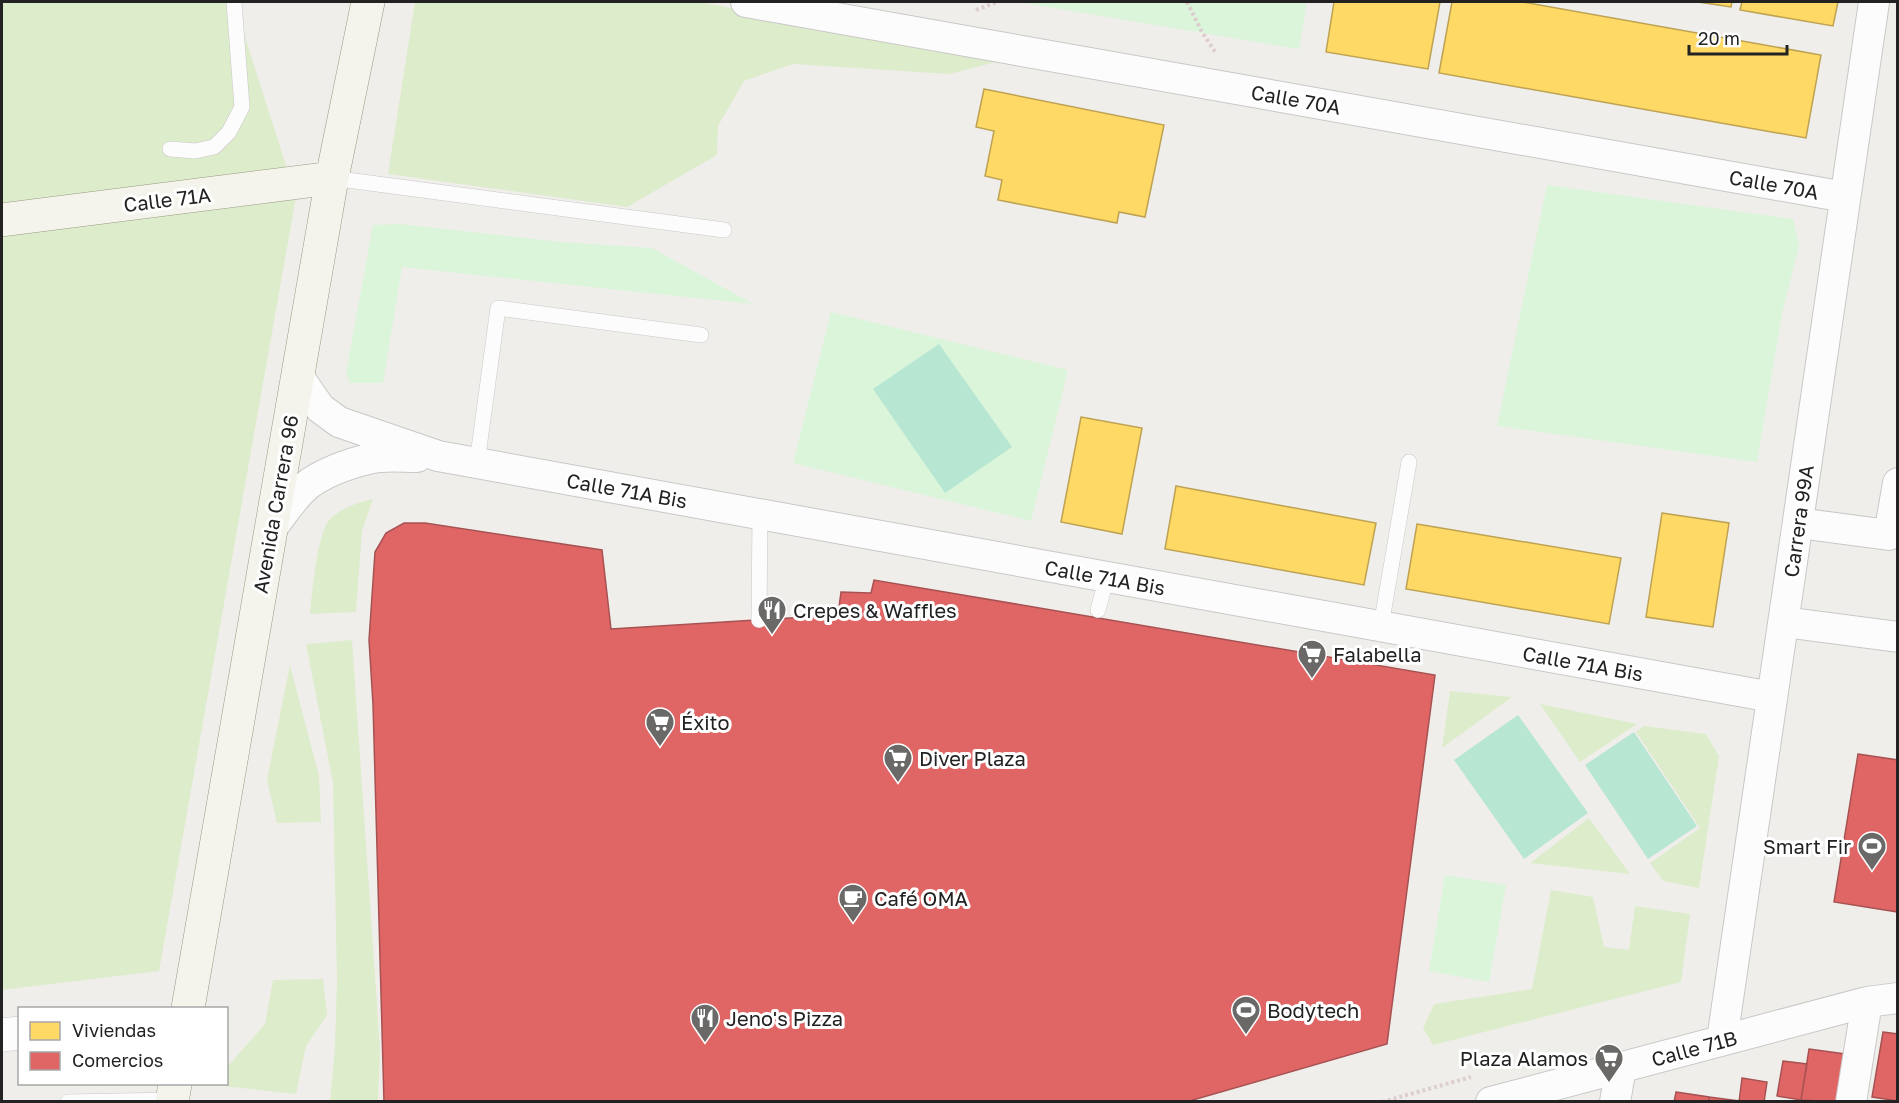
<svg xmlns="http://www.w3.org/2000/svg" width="1899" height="1103" viewBox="0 0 1899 1103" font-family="'Golos Text',sans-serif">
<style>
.grass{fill:#ddeccb}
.park{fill:#daf5da}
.pitch{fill:#b7e6d2}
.homes{fill:#ffd966;stroke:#bda252;stroke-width:1.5}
.shops{fill:#e06666;stroke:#a75252;stroke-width:1.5}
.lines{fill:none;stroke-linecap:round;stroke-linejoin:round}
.service-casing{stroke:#c9c8c7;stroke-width:16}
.minor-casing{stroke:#c9c8c7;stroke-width:32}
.tertiary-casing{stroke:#c9c8c7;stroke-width:34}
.secondary-casing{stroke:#999a82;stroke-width:34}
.path{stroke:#dccecd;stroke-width:4;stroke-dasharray:3 3;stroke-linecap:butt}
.service{stroke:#fdfcfc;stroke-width:15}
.minor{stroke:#fdfcfc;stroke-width:30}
.tertiary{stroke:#fdfcfc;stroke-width:33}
.secondary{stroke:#f4f4ed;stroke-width:33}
.labels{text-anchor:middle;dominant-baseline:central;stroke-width:6;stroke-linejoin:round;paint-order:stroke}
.street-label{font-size:20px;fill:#222;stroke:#fff}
.poi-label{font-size:20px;fill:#222;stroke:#fff;text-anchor:start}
</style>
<rect width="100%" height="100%" fill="#f0eeeb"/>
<!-- grass -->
<path class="grass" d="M2,2H234L296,197L159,971L2,990Z
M415,2H700L1004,60L949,74L793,64L744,81L718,126L717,155L627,207L388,174Z
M373,499L362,531L356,612L310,614C312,595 317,530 331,518C342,508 359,502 373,499Z
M352,640L380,1049L378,1101H330L335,1047L337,980L333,783L306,644Z
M290,665L319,776L321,822L277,823L267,780Z
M1450,691L1512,697L1442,748Z
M1540,704L1637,724L1580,762Z
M1644,726L1706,734L1719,756L1699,888L1663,881L1650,863L1700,828L1636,732Z
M1589,818L1630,874L1530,863Z
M1551,890L1593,897L1604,947L1629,950L1635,906L1690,914L1681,982L1433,1045L1423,1028L1434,1004L1532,989Z
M323,979L327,1015L306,1046L296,1094L214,1085L226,1084L227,1067L265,1024L273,980Z"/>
<!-- park -->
<path class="park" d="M1018,2H1307L1299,49Z
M1547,185L1793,219L1799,246L1782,314L1757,462L1497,426Z
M400,224L561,242L652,248L753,304L402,267L383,383H350L346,373L373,225Z
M831,312L1068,370L1031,521L793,463Z
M1445,875L1506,885L1489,982L1429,971Z"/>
<!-- pitch -->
<path class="pitch" d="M939,344L1012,447L945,493L873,389Z
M1518,715L1588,813L1524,859L1454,760Z
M1634,732L1697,826L1648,859L1585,765Z"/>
<!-- homes -->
<path class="homes" d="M1334,2H1440L1428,69L1326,52Z
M1452,2H1522L1821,55L1806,138L1439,73Z
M1698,2H1732L1731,7Z
M1742,2H1838L1833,26L1740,10Z
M984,89L1164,125L1145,217L1119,212L1117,223L998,200L1002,180L985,176L994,131L976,127Z
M1081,417L1142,428L1122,534L1061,522Z
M1176,486L1376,523L1364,585L1165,549Z
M1662,513L1729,523L1713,627L1646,617Z
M1417,524L1621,558L1609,624L1406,589Z"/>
<!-- shops -->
<path class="shops" d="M404,523H425L602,550L611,629L838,615L841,592L871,593L874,580L1435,675L1387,1044L1186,1102H384L373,704L369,640L375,552L386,533Z
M1858,754L1898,760V912L1834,902Z
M1883,1032L1898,1034V1101L1872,1097Z
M1809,1049L1845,1054L1837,1102L1801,1100Z
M1783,1061L1807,1064L1801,1100L1777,1096Z
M1742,1078L1767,1082L1764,1102H1739Z
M1676,1092L1709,1097V1102H1674Z
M1709,1097L1739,1101V1102H1709Z"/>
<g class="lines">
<!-- service casing -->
<g class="service-casing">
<path id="service" d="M170,149L195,151L214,147L229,132L242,107L234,2
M332,178L724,230
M477,463L498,308L701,335
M1098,610L1107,577
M759,620L760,514
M1381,626L1409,462
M68,1102L172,1100"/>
</g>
<!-- minor casing -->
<g class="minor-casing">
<path id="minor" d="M746,2L1845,197
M298,376L320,408L339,422L438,456L1772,697
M1798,523L1889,535L1898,483
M271,529C283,514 295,494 310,483C329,470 358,460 380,457C392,456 405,457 417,457
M1784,622L1898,637
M1722,1040L1874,2
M1491,1102L1867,1002L1898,998
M1615,1102L1621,1067
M1851,1102L1867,1002"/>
</g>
<!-- tertiary casing -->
<g class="tertiary-casing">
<path id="tertiary" d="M2,1035L20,1033"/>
</g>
<!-- secondary casing -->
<g class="secondary-casing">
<path id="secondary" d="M2,220L332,178
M188,1008L332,178L368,2
M172,1102L175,1084"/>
</g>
<!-- path -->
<path class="path" d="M1187,2L1202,32L1216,53
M976,10L997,2
M1382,1102L1471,1077"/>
<!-- service -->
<use href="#service" class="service"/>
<!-- minor -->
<use href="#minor" class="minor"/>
<!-- tertiary -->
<use href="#tertiary" class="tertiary"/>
<!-- secondary -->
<use href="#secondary" class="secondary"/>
</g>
<!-- icons -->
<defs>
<g id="restaurant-pin" transform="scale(1.5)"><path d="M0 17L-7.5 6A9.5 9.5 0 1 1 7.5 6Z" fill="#6a6968" stroke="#fff"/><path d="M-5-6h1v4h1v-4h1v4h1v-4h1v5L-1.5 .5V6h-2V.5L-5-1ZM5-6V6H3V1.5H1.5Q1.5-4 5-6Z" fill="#fff"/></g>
<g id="supermarket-pin" transform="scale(1.5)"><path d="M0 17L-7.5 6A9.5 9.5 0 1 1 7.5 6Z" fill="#6a6968" stroke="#fff"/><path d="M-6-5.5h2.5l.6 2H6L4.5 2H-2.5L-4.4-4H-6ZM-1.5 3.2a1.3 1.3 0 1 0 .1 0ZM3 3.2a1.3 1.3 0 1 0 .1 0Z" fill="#fff"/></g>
<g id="stadium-pin" transform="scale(1.5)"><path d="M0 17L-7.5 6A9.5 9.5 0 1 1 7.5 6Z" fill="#6a6968" stroke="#fff"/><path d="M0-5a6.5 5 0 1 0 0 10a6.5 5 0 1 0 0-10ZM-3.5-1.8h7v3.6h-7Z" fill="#fff"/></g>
<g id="cafe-pin" transform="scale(1.5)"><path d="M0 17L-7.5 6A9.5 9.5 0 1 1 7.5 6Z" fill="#6a6968" stroke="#fff"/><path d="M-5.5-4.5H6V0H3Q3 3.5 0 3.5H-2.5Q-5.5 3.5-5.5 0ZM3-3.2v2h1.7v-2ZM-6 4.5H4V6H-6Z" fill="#fff"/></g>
</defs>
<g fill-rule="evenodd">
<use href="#restaurant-pin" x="772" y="610"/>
<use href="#supermarket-pin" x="1312" y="654"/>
<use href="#supermarket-pin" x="660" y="722"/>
<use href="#supermarket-pin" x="898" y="758"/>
<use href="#stadium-pin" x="1872" y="846"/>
<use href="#cafe-pin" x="853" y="898"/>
<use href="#stadium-pin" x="1246" y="1010"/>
<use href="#restaurant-pin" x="705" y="1018"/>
<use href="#supermarket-pin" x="1609" y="1058"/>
</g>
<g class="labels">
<!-- street labels -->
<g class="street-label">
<text transform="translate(1296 99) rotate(10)">Calle 70A</text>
<text transform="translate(1774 184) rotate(10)">Calle 70A</text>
<text transform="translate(167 199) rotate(-7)">Calle 71A</text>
<text transform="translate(627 490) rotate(10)">Calle 71A Bis</text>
<text transform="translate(275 504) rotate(-80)">Avenida Carrera 96</text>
<text transform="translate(1798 521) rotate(-82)">Carrera 99A</text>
<text transform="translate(1105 577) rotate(10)">Calle 71A Bis</text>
<text transform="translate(1583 663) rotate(10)">Calle 71A Bis</text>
<text transform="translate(1694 1048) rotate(-15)">Calle 71B</text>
</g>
<!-- poi labels -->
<g class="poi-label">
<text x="793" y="610">Crepes &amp; Waffles</text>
<text x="1333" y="654">Falabella</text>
<text x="681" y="722">Éxito</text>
<text x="919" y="758">Diver Plaza</text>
<text x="1851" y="846" text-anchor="end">Smart Fir</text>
<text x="874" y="898">Café OMA</text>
<text x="1267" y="1010">Bodytech</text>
<text x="726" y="1018">Jeno's Pizza</text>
<text x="1588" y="1058" text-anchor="end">Plaza Alamos</text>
</g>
</g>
<!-- border -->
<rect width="1899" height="1103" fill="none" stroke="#222222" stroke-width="6"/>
<!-- legend -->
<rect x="18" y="1007" width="210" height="78" fill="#ffffff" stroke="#a7a7a7" stroke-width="1.5"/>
<rect x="30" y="1022" width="30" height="18" fill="#ffd966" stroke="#a7a7a7" stroke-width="1.5"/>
<text x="72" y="1037" font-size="18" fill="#222222">Viviendas</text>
<rect x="30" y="1052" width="30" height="18" fill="#e06666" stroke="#a7a7a7" stroke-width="1.5"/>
<text x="72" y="1067" font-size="18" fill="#222222">Comercios</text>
<!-- scale -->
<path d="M1689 45v9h98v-9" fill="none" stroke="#222222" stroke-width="3"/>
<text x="1698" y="45" font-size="18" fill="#222222" stroke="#ffffff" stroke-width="4.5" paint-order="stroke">20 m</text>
</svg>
